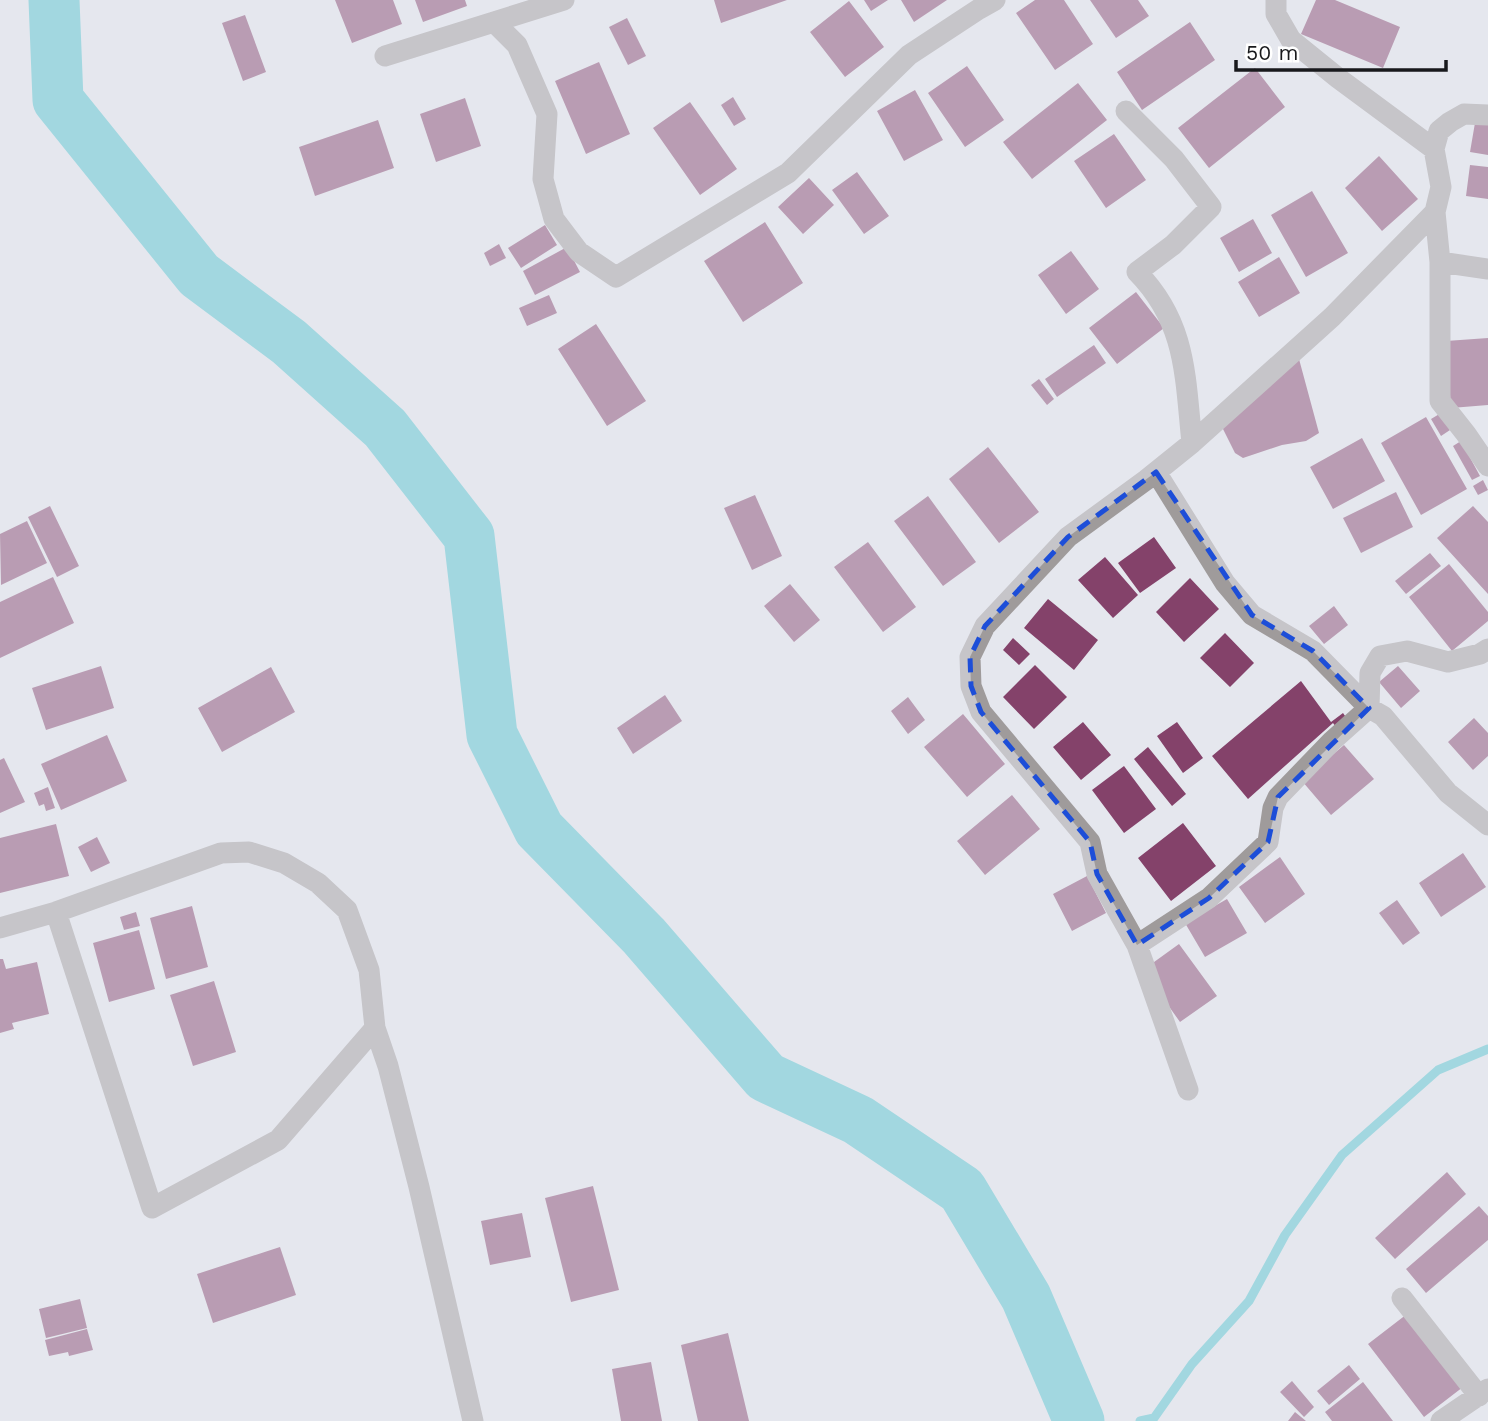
<svg xmlns="http://www.w3.org/2000/svg" width="1488" height="1421" viewBox="0 0 1488 1421" font-family="'Work Sans',sans-serif">
<style>
.lines{fill:none;stroke-linecap:round;stroke-linejoin:round}
.stream{stroke:#51c4ce;stroke-width:9}
.river{stroke:#51c4ce;stroke-width:51}
.building{fill:#84426a}
.minor{stroke:#9f9b9b;stroke-width:21}
.marked{fill:none;stroke:#1d4ed8;stroke-width:5;stroke-dasharray:14 9;stroke-linejoin:round}
</style>
<rect width="100%" height="100%" fill="#e5e7ee"/>
<g class="lines">
<!-- stream -->
<path class="stream" d="M1140,1421L1154,1418L1192,1364L1249,1301L1285,1235L1342,1155L1438,1070L1488,1049"/>
<!-- river -->
<path class="river" d="M54,0L58,100L199,275L289,342L385,428L469,536L492,735L539,829L644,936L766,1077L858,1120L962,1190L1026,1297L1079,1421"/>
</g>
<!-- building -->
<path class="building" d="M335,0H393L402,24L352,43Z
M415,0H465L467,6L423,22Z
M714,0H787L721,23Z
M864,0H888L871,11Z
M901,0H947L914,22Z
M1035,0H1064L1093,44L1055,70L1016,13Z
M1090,0H1138L1149,16L1116,38Z
M1316,0H1335L1400,27L1383,68L1301,34Z
M849,1L884,47L845,77L810,32Z
M245,15L266,72L243,81L222,23Z
M627,18L646,56L628,65L609,27Z
M1190,22L1215,60L1142,110L1117,72Z
M599,62L630,134L586,154L555,81Z
M967,66L1004,120L965,147L928,93Z
M1255,68L1285,107L1209,168L1178,128Z
M1078,83L1107,120L1032,179L1003,142Z
M915,90L943,140L904,161L877,111Z
M733,97L746,119L734,126L721,105Z
M465,98L481,146L436,162L420,114Z
M690,102L737,169L700,195L653,128Z
M1476,117L1488,118V155L1470,152Z
M378,120L394,168L315,196L299,147Z
M1114,134L1146,180L1106,208L1074,161Z
M1379,156L1418,199L1382,231L1345,188Z
M1470,165L1488,167V199L1466,196Z
M857,172L889,216L864,234L832,190Z
M809,178L834,205L803,234L778,207Z
M1312,191L1348,253L1306,277L1271,215Z
M1253,219L1272,253L1239,272L1220,238Z
M765,222L803,283L743,322L704,261Z
M545,225L557,245L521,268L508,248Z
M499,244L506,258L490,266L484,253Z
M567,247L580,272L535,295L523,271Z
M1071,251L1099,289L1066,314L1038,275Z
M1279,257L1300,293L1259,317L1238,282Z
M1136,292L1164,328L1117,364L1089,328Z
M549,295L557,313L527,326L519,308Z
M596,324L646,401L607,426L558,349Z
M1488,338V405L1451,408L1446,341Z
M1094,345L1106,363L1057,397L1045,379Z
M1299,359L1319,433L1306,441L1282,445L1243,458L1235,453L1222,427Z
M1039,379L1054,399L1047,405L1031,385Z
M1441,413L1450,430L1441,436L1431,419Z
M1426,417L1467,489L1421,515L1381,443Z
M1362,438L1385,481L1333,509L1310,467Z
M1461,441L1480,476L1472,480L1453,446Z
M988,447L1039,512L999,543L949,479Z
M1483,480L1488,490L1478,495L1473,486Z
M1396,492L1413,527L1361,553L1343,518Z
M755,495L782,556L752,570L724,508Z
M928,496L976,562L943,586L894,521Z
M50,506L79,566L57,577L28,517Z
M1473,506L1488,522V594L1437,538Z
M27,521L47,563L1,585L0,534Z
M1154,537L1176,568L1140,593L1118,563Z
M868,542L916,607L883,632L834,567Z
M1430,553L1441,566L1406,594L1395,581Z
M1105,557L1138,595L1113,618L1078,580Z
M1449,564L1488,612V621L1452,651L1409,597Z
M53,577L74,623L0,658V602Z
M1190,578L1219,609L1184,642L1156,612Z
M790,584L820,620L794,642L764,606Z
M1048,599L1098,640L1074,670L1024,628Z
M1334,606L1348,625L1324,644L1309,626Z
M1225,633L1254,663L1230,687L1200,658Z
M1013,638L1030,654L1019,665L1003,650Z
M1035,665L1067,697L1034,729L1003,697Z
M101,666L114,708L46,730L32,688Z
M1398,666L1420,691L1401,708L1379,682Z
M271,667L295,712L222,752L198,708Z
M1301,681L1331,722L1343,713L1350,723L1339,731L1333,723L1248,799L1212,756Z
M665,695L682,721L633,754L617,728Z
M908,697L925,720L908,734L891,711Z
M963,714L1005,764L967,797L924,747Z
M1474,718L1488,733V756L1473,770L1448,742Z
M1083,722L1111,755L1081,780L1053,747Z
M1177,722L1203,758L1183,773L1157,736Z
M107,735L127,781L61,810L41,764Z
M1344,745L1374,779L1331,815L1302,781Z
M1148,747L1186,794L1172,806L1134,759Z
M4,758L25,802L0,813V760Z
M1124,766L1156,809L1124,833L1092,790Z
M48,787L55,808L46,811L44,804L39,806L34,793Z
M1012,795L1040,829L985,875L957,841Z
M1183,823L1216,866L1171,901L1138,858Z
M56,824L69,876L0,893V838Z
M97,837L110,863L91,872L78,847Z
M1463,853L1486,887L1441,917L1419,883Z
M1280,857L1305,894L1265,923L1239,887Z
M1087,876L1106,913L1072,931L1053,894Z
M1227,899L1247,933L1205,957L1185,923Z
M1397,900L1420,933L1403,945L1379,913Z
M192,906L208,967L166,979L150,918Z
M136,912L140,926L124,930L120,917Z
M139,930L155,989L109,1002L93,943Z
M1179,944L1217,996L1180,1022L1143,970Z
M0,959H3L6,969L37,962L49,1014L12,1023L14,1029L0,1033Z
M214,981L236,1052L193,1066L170,995Z
M1447,1172L1466,1194L1395,1259L1375,1238Z
M593,1186L619,1290L571,1302L545,1198Z
M1479,1206L1488,1216V1240L1426,1293L1406,1269Z
M522,1213L531,1257L490,1265L481,1221Z
M280,1247L296,1295L213,1323L197,1274Z
M80,1299L87,1328L46,1338L39,1309Z
M1407,1314L1463,1387L1424,1417L1368,1344Z
M87,1329L93,1350L69,1356L68,1352L49,1356L45,1340Z
M728,1333L749,1421H698L681,1345Z
M651,1362L662,1421H621L612,1369Z
M1349,1365L1360,1379L1329,1405L1317,1391Z
M1292,1381L1314,1407L1304,1417L1280,1392Z
M1363,1382L1393,1421H1332L1325,1412Z
M1295,1412L1306,1421H1288Z"/>
<g class="lines">
<!-- minor -->
<path class="minor" d="M1276,0V14L1291,40L1338,78L1434,149L1441,187L1435,212L1440,262V401L1466,434L1488,466
M494,22L517,45L547,114L543,179L554,219L579,252L616,277L788,173L909,55L979,9L995,0
M385,56L564,0
M1126,111L1174,159L1211,207L1173,245L1137,272C1187,323 1185,377 1192,443
M1434,149L1439,131L1450,122L1464,114L1488,115
M1440,262L1488,269
M1156,472L1225,583L1252,615L1313,651L1369,708L1383,716L1448,793L1488,825
M56,912L152,1208L278,1140L375,1028
M0,928L56,912L221,853L249,852L284,863L318,883L347,910L369,970L375,1028L388,1066L419,1187L473,1421
M1137,945L1209,898L1268,842L1273,808L1278,797L1332,741L1369,708L1370,673L1380,656L1407,651L1448,662L1480,654L1488,649
M1188,1090L1137,945L1097,874L1090,842L981,712L971,686L970,657L985,626L1068,537L1146,480L1192,443L1332,317L1435,212
M1402,1298L1479,1396
M1441,1421L1488,1389"/>
</g>
<!-- marked area -->
<path d="M0 0H1488V1421H0ZM1156,472L1252,615L1313,651L1369,708L1278,797L1268,842L1209,898L1137,945L1097,874L1090,842L981,712L971,686L970,657L985,626L1068,537Z" fill="#e5e7ee" fill-opacity=".55" fill-rule="evenodd"/>
<path class="marked" d="M1156,472L1252,615L1313,651L1369,708L1278,797L1268,842L1209,898L1137,945L1097,874L1090,842L981,712L971,686L970,657L985,626L1068,537Z"/>
<!-- scale -->
<path d="M1236 60v10h210v-10" fill="none" stroke="#18191c" stroke-width="3.5"/>
<text x="1246" y="60" font-size="21" fill="#18191c" stroke="#ffffff" stroke-width="5" paint-order="stroke">50 m</text>
</svg>
